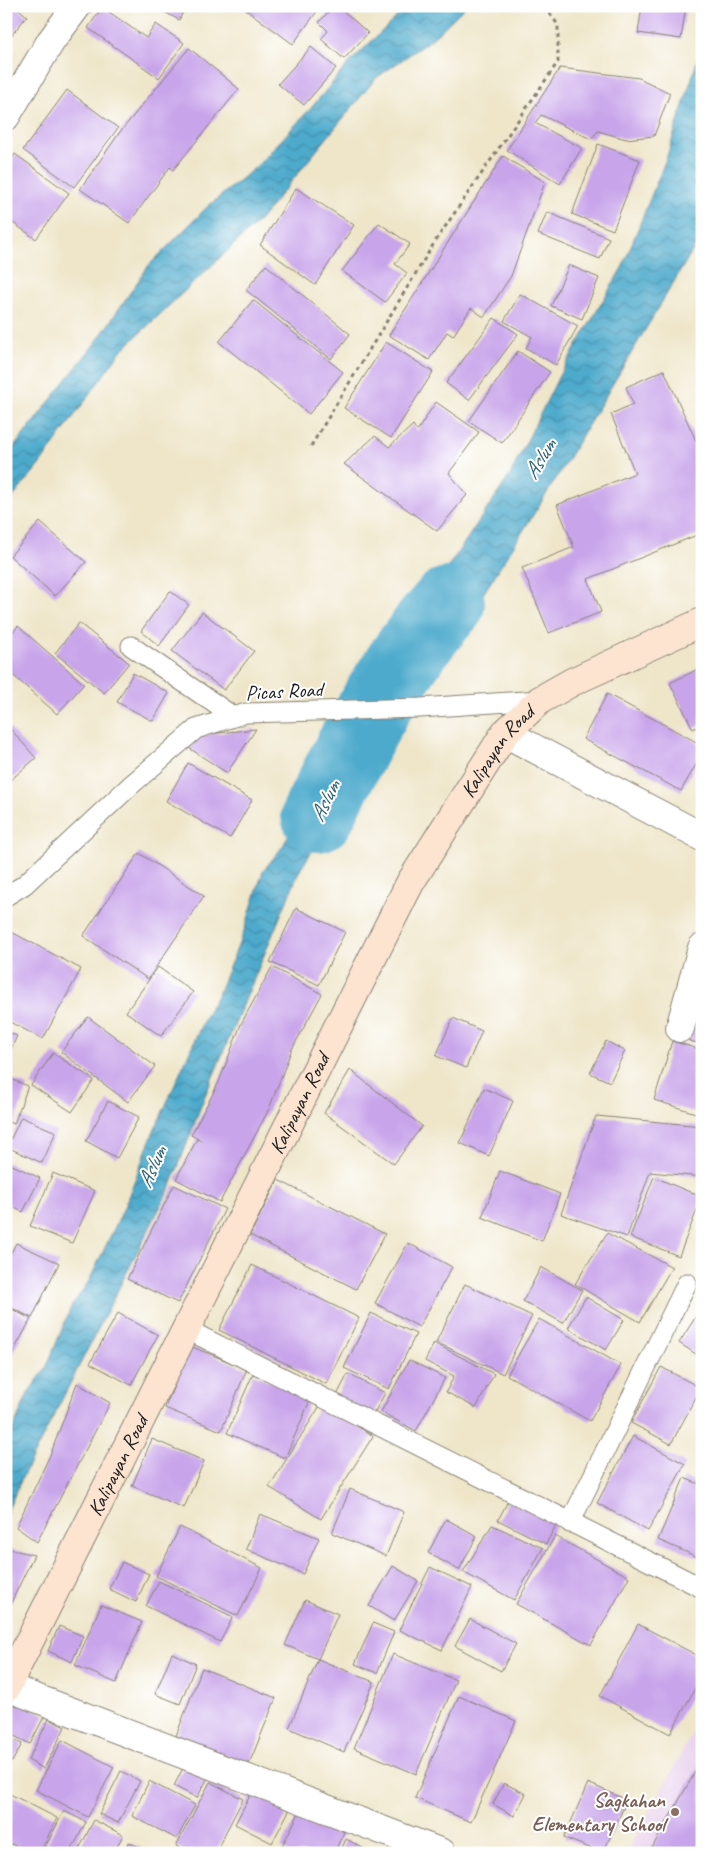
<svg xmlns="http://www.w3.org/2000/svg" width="708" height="1859" viewBox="0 0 708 1859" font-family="Caveat,sans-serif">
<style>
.built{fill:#e9d1ed}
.water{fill:url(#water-waves);stroke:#346374}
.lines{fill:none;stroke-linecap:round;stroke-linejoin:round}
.river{stroke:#4daacc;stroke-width:74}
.building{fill:#c8a4ea}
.lane-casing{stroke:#868173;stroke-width:21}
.street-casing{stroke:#868173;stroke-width:30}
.secondary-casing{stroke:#868173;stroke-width:30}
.path{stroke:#868173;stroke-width:3;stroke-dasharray:4 4;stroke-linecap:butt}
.lane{stroke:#fff;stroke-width:19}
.street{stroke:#fff;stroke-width:28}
.secondary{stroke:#fde4d1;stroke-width:28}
.education-dot{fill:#8d6e63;stroke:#fff;stroke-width:2}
.labels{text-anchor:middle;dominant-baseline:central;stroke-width:4;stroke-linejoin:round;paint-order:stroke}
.street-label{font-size:21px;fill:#1c1c1c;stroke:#fff}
.education-label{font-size:21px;font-weight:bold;fill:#785e54;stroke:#fff;text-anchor:end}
.water-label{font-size:22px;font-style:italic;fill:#346374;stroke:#fff}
</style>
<defs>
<pattern id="water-waves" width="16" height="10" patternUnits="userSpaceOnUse" patternTransform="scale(1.25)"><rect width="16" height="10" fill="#4daacc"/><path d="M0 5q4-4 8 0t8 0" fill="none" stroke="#3f8aa5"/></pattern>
</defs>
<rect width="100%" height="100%" fill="#fff"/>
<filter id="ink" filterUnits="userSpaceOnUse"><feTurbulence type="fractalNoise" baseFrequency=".02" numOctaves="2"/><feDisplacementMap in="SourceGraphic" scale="10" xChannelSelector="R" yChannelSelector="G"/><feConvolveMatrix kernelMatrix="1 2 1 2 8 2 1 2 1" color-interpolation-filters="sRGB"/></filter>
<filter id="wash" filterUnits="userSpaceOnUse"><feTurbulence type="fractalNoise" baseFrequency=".0096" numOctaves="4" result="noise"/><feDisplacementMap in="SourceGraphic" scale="20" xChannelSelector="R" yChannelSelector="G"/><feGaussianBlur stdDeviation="1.12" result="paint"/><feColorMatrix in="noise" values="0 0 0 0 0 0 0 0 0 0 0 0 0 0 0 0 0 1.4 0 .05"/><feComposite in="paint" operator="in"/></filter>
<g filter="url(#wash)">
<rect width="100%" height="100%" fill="#efe6ca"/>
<!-- built -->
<path class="built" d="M702,1715V1853H626L672,1771Z"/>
<!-- water -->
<path class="water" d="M408,6H466L432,39L376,78L259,221L120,352L40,464L6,506V457L99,338L149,265L207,207L256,167L311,108L348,64Z
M702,46V235L559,474L451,645L409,688L369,684L510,475L559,376L623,266L666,159Z
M345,724L384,727L344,799L299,872L204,1098L171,1186L24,1474L6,1514V1446L28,1393L46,1368L71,1307L89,1281L123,1210L151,1138L205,1017L217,996L243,934L263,871L283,846Z"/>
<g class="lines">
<!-- river -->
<path class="river" d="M318,815C355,740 392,666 448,604"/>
</g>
<g id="blocks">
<!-- building -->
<path class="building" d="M6,6H15L27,16L6,42Z
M154,6H186L179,20Z
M241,6H321L293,44Z
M334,6H338L368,33L344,59L321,39L328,31L319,22Z
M345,6H357L353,12Z
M642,6H686L681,39L638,33Z
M102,7L146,38L156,24L184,43L159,78L88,28Z
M311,47L336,68L304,105L278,84Z
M189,48L239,89L173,170L170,167L129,223L80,189L120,132Z
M560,68L639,78L670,93L654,136L626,139L598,131L591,139L541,115L535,123L582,148L560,184L507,150Z
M67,90L118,128L74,187L23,150Z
M598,144L640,160L613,230L572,214Z
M15,154L69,193L36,239L6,218V166Z
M503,156L545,182L511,276L484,317L471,308L453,336L447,332L429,360L389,335Z
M296,188L354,225L315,285L260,245Z
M547,212L609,238L600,259L538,234Z
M379,223L410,244L395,264L407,273L385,302L342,271Z
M266,265L350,334L331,359L246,290Z
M569,265L599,278L582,319L551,306Z
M520,294L578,326L556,365L526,348L532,337L504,321Z
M253,300L343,372L309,414L219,342Z
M494,318L518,334L469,400L446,383Z
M386,342L433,372L391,438L344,408Z
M518,351L550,372L502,443L469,421Z
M664,370L702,454V533L588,579L601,612L549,633L522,568L574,547L557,505L635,473L611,414L633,404L626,387Z
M436,402L479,432L449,473L467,495L437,531L344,464L375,436L389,447L413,425L417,431Z
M40,522L86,562L55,596L10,556Z
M170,591L189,605L159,646L141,631Z
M202,612L254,651L224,690L172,651Z
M79,623L129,663L104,693L55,653Z
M18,626L84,684L57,714L6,669V640Z
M702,667V725L693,729L670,683Z
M133,673L169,693L153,721L117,702Z
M607,694L702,745V754L681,791L583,739Z
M6,724L36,758L6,784Z
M256,729L227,773L189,748L200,735Z
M188,763L252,800L230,838L166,801Z
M139,853L204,896L148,979L83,936Z
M296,908L345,932L319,985L270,962Z
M6,929L81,969L43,1039L6,1020Z
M158,967L193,992L161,1036L126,1012Z
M272,967L322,994L291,1051L269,1109L220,1202L176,1179L197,1139L202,1141L191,1135L219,1082L241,1024Z
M88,1017L155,1066L128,1102L61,1052Z
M453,1018L482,1031L466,1068L436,1056Z
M696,1021L702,1023V1044L689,1041Z
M6,1031L17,1036L6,1060Z
M606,1041L625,1051L610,1082L590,1073Z
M672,1041L702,1050V1115L654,1100Z
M53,1053L94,1080L72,1112L31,1085Z
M350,1070L422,1126L394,1164L324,1113Z
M6,1077L28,1086L14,1124L6,1121Z
M484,1088L513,1101L489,1156L460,1143Z
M108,1101L139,1117L117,1158L86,1141Z
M596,1116L702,1126V1177L650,1172L627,1237L561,1214Z
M21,1117L56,1132L42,1163L7,1147Z
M6,1162L40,1178L23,1212L6,1204Z
M500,1171L560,1194L542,1241L482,1217Z
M53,1173L95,1191L72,1243L30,1226Z
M654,1177L702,1197L679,1256L630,1237Z
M278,1180L385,1234L356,1289L250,1235Z
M174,1185L225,1209L178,1303L127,1279Z
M607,1233L672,1267L640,1322L575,1284Z
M16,1243L59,1263L32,1318L6,1305V1263Z
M408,1243L452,1267L419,1327L375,1303Z
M252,1265L359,1318L326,1384L219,1330Z
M541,1267L582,1290L563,1323L523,1301Z
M465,1284L532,1316L503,1374L436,1342Z
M586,1297L624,1320L606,1350L568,1328Z
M6,1306L31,1319L12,1354L6,1351Z
M702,1307V1358L679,1343Z
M118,1313L158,1335L131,1385L90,1363Z
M371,1313L416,1334L389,1389L344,1368Z
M539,1319L621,1365L590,1421L507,1375Z
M434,1343L494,1374L476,1408L446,1392L454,1376L425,1361Z
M190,1346L247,1369L221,1431L165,1408Z
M409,1360L445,1378L416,1431L381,1412Z
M661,1367L701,1388L671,1444L631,1423Z
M253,1374L311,1398L285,1458L227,1433Z
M348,1374L385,1393L373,1415L336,1397Z
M6,1378L11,1381L6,1389Z
M77,1383L110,1403L37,1542L16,1527L51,1453Z
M321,1404L373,1436L321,1519L269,1487Z
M633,1436L685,1464L648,1531L597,1503Z
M152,1439L204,1461L184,1508L132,1486Z
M684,1478L702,1485L700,1558L658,1540Z
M350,1489L404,1512L386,1556L332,1533Z
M508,1501L556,1525L546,1544L498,1520Z
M260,1514L319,1538L303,1574L246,1549Z
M446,1519L477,1536L459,1570L428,1553Z
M492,1525L543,1548L514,1600L463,1572Z
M180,1527L262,1568L238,1616L156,1576Z
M555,1536L629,1577L591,1645L516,1604Z
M6,1548L34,1555L6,1613Z
M122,1562L149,1574L136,1602L109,1589Z
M393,1566L418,1581L394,1621L369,1606Z
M430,1567L472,1587L442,1650L399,1630Z
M159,1581L233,1617L220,1642L146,1606Z
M305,1600L338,1614L318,1659L285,1645Z
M101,1605L142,1622L116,1683L75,1665Z
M470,1619L516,1644L501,1671L455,1646Z
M373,1623L394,1632L377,1673L355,1664Z
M638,1624L702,1658V1676L670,1734L600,1696Z
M59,1626L83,1636L72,1662L48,1651Z
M172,1653L196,1664L180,1704L155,1694Z
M393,1654L456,1680L416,1774L354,1748Z
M318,1659L374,1682L344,1752L289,1728Z
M202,1668L276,1698L249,1764L176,1736Z
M459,1696L516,1721L471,1822L415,1798Z
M10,1697L45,1715L30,1744L6,1732V1703Z
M49,1719L65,1727L44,1769L28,1760Z
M6,1736L22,1744L12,1762L6,1759Z
M62,1740L114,1767L88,1817L36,1790Z
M702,1760V1841L695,1853H649Z
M185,1764L209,1776L197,1798L174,1786Z
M121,1771L140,1781L118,1823L99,1814Z
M149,1781L195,1805L177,1839L132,1816Z
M210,1782L243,1799L215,1853H189L176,1846Z
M504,1783L526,1794L514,1816L493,1804Z
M588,1783L627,1800L603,1853L564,1838Z
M254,1788L291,1807L272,1843L235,1824Z
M6,1792L57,1818L40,1853H29L6,1841Z
M301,1809L344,1832L334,1853H291L281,1848Z
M64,1811L86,1822L70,1853H42Z
M94,1820L123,1835L114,1853H77Z
M346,1839L372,1853H340Z
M129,1842L150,1853H123Z"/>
</g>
</g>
<g filter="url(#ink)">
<use href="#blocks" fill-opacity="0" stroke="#868173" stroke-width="1"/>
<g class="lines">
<!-- lane casing -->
<g class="lane-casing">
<path id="lane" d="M131,646L234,717
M6,896L24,885L131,785L196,729L246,713L420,708L540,700
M186,1329L702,1588
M570,1523L687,1283"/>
</g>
<!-- street casing -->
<g class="street-casing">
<path id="street" d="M6,116L51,41L77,6
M505,733L702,837
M680,1028L702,948
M7,1687L442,1853"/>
</g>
<!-- secondary casing -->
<g class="secondary-casing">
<g id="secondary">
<path id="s1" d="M6,1688L410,883L505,733L540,700L572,682L702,622"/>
</g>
</g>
<!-- path -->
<path class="path" d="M311,446L436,240L558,62V25L545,6"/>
<!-- lane -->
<use href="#lane" class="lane"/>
<!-- street -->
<use href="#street" class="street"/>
<!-- secondary -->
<use href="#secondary" class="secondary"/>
</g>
</g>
<!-- markers -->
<circle class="education-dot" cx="675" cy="1812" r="5"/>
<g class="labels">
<!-- street labels -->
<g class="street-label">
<text transform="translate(284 691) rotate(-3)">Picas Road</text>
<text stroke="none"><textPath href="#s1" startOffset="1059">Kalipayan Road</textPath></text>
<text stroke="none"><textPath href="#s1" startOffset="654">Kalipayan Road</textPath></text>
<text stroke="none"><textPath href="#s1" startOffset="249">Kalipayan Road</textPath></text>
</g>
<!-- education labels -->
<g class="education-label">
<text x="665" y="1800">Sagkahan<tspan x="665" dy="24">Elementary School</tspan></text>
</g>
<!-- water labels -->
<g class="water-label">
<text transform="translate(540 459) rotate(-59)">Aslum</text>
<text transform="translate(325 801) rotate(-64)">Aslum</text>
<text transform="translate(152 1167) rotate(-66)">Aslum</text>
</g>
</g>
<!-- margin -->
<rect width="708" height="1859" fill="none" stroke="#fff" stroke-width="25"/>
</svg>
